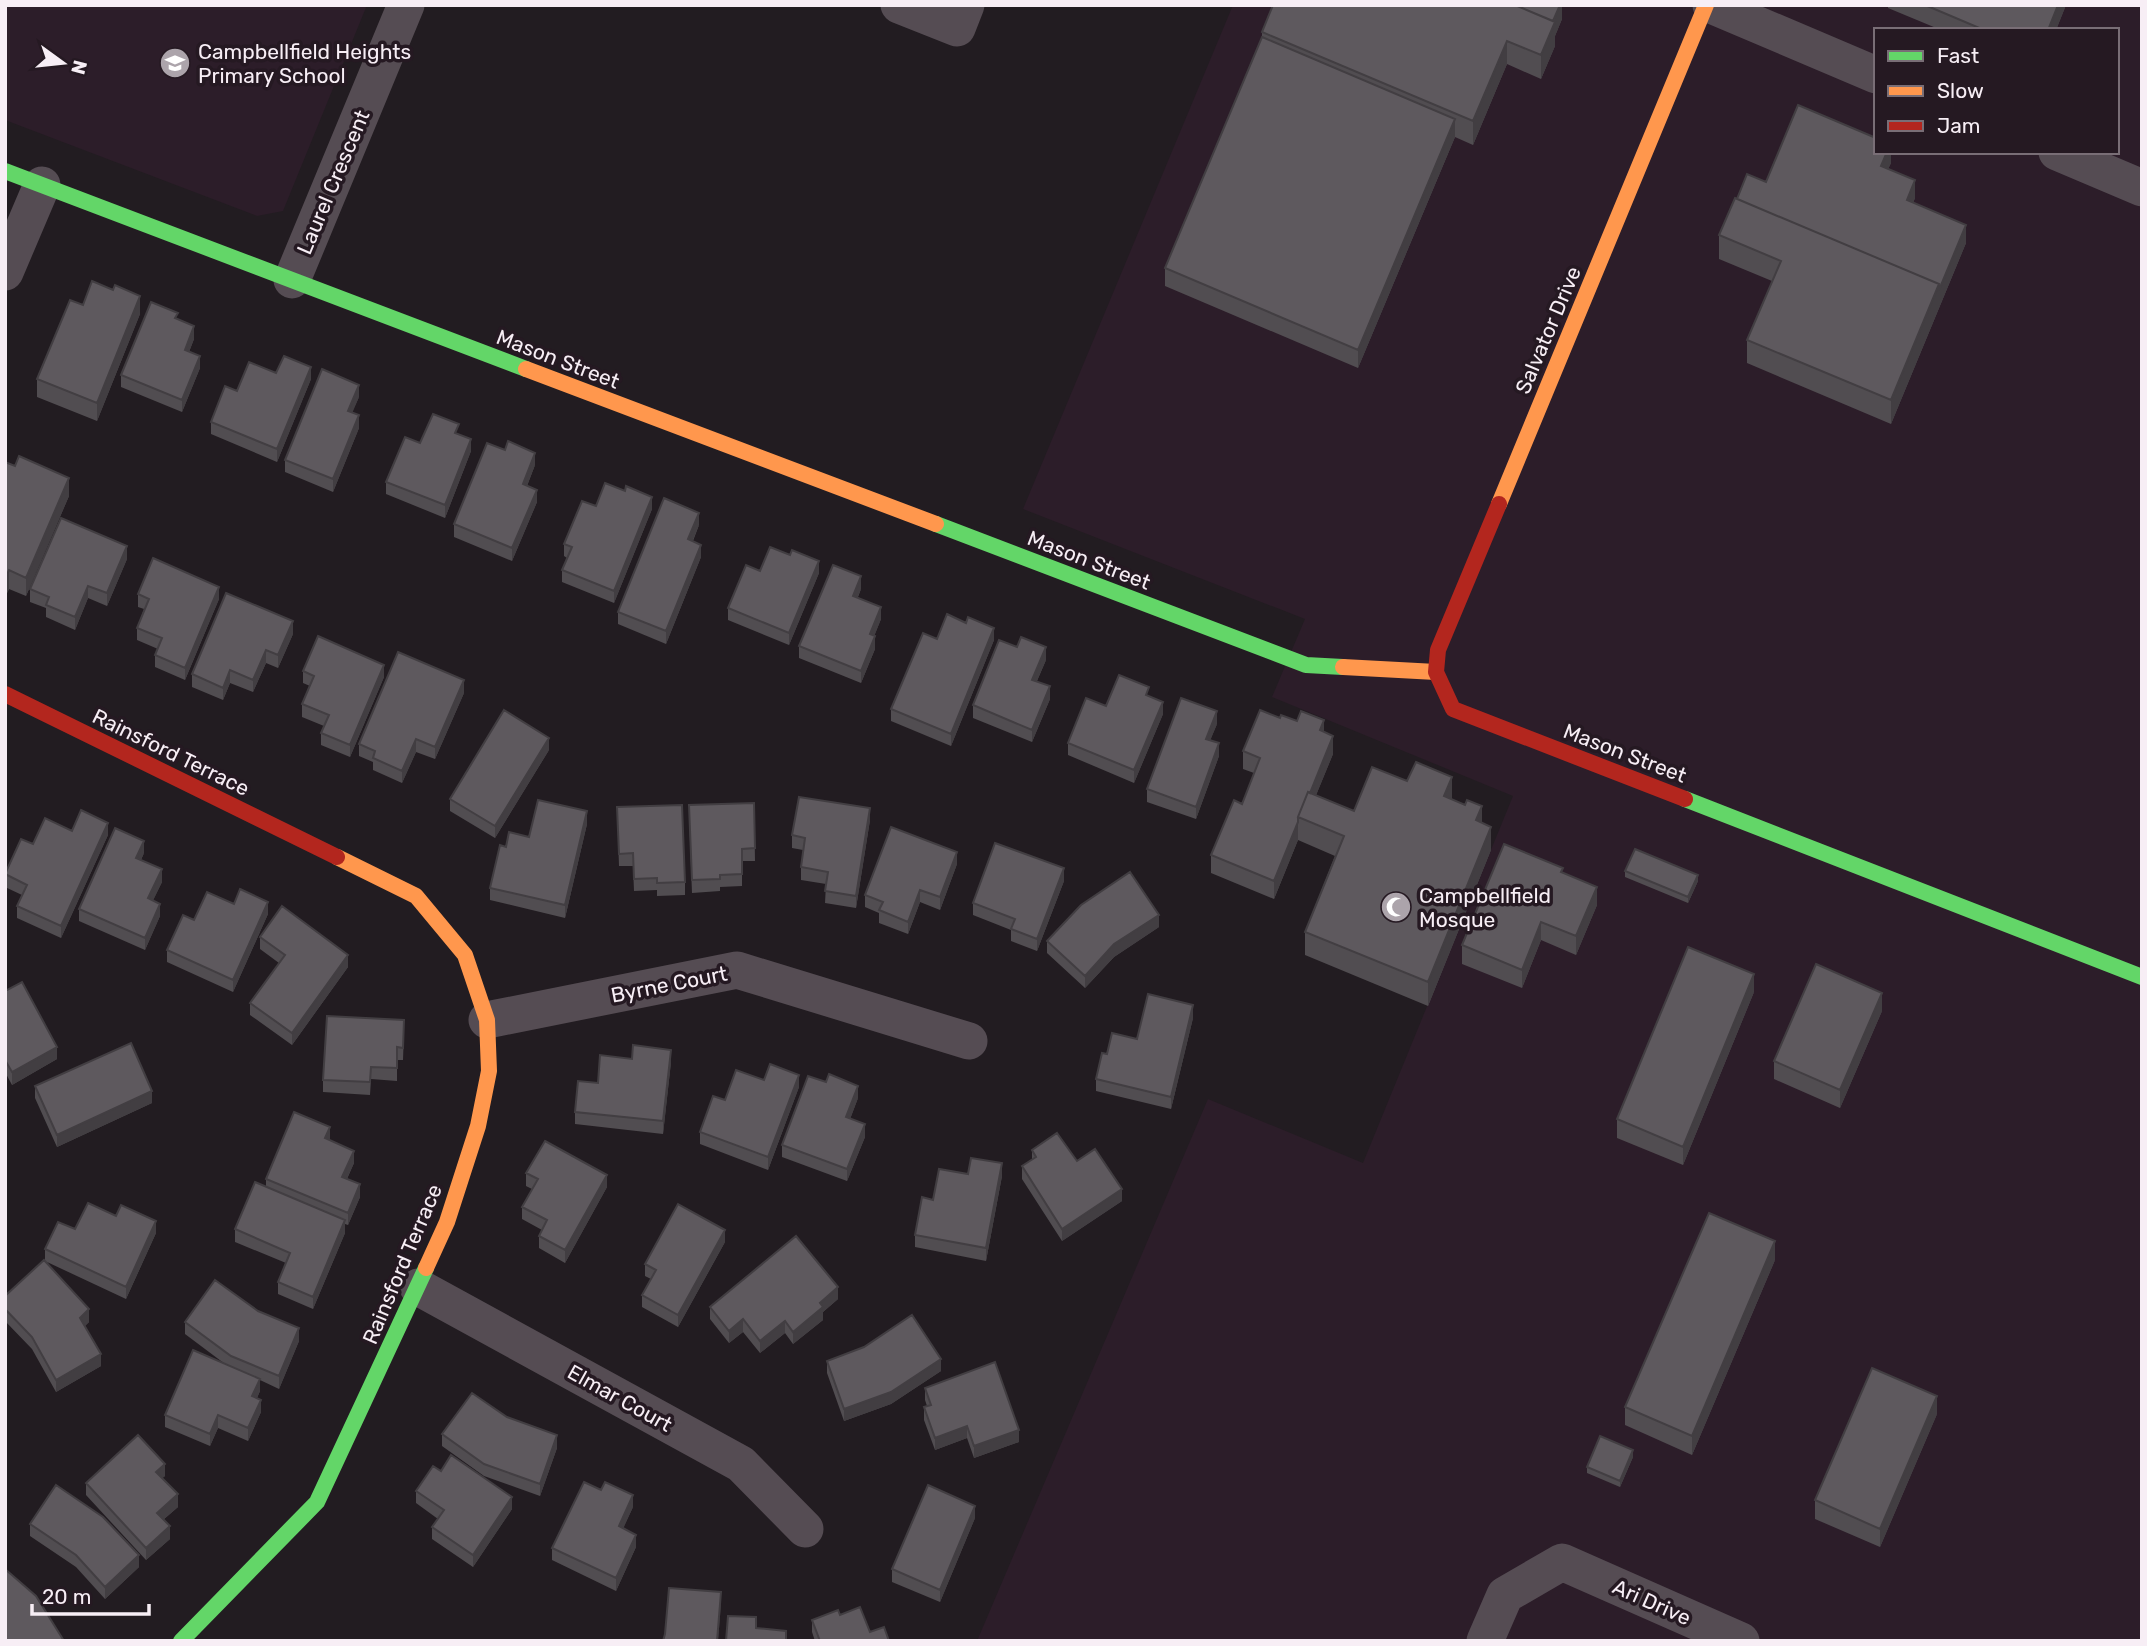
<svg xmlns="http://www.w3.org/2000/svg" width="2147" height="1646" viewBox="0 0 2147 1646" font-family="Rubik,sans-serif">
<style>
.built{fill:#2c1d29;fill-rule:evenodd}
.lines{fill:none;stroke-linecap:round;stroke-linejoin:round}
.street{stroke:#554c53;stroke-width:37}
.fast{stroke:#63d668;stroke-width:16}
.slow{stroke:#ff974d;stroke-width:16}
.jam{stroke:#b3261e;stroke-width:16}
.wall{fill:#514d51}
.shaded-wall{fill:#423e42}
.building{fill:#5e595e;stroke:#423e42;stroke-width:2}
.labels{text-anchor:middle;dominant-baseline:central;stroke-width:7;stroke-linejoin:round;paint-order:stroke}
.poi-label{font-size:21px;fill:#f7eef5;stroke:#251922;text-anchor:start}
.street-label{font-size:21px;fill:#f7eef5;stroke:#251922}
</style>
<rect width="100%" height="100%" fill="#221c21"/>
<!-- built -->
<path class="built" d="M5,5H367L283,211L257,216L5,120Z
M1233,5H2142V1641H977L1208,1099L1363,1163L1513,796L1272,697L1305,619L1023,509ZM1876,30H2117V152H1876Z"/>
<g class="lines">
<!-- street -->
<path class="street" d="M899,5L957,28L966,5
M1711,5L1876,75
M2057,152L2142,188
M5,272L42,185
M292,280L406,5
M487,1020L737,970L969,1041
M418,1287L741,1464L805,1529
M1485,1641L1505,1595L1562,1562L1741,1641"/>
<!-- fast -->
<path class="fast" d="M5,171L526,369
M936,524L1306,665L1343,667
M1685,799L2142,977
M181,1641L317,1502L426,1268"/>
<!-- slow -->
<path class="slow" d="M526,369L936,524
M1499,504L1706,5
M1343,667L1436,672
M337,857L416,896L465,955L487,1020L489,1071L478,1126L447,1222L426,1268"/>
<!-- jam -->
<path class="jam" d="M1499,504L1438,650L1436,672L1453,709L1685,799
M5,694L337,857"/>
</g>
<!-- wall -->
<path class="wall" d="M1562,5V19L1555,36V46L1541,79L1507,64L1473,145L1455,137L1358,368L1165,286V268L1262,37V32Z
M1888,5H2066L2056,30H1941L1888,8Z
M1891,152V163L1888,169L1915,198L1913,203L1966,243L1891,424L1747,363V340L1772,281L1719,259V235L1737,199L1766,182Z
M83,305L140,314L97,421L37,397V379Z
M178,319L194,339L189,352L200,368L182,412L121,387V375Z
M276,373L311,379L277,462L211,434V422L237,391Z
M359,397L352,412L359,428L333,492L285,472V460Z
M459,434L471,451L445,518L386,494V482L420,443Z
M5,462L69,496L26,596L9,589L5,597Z
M535,465L527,486L537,502L512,561L454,537V524Z
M596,506L652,509L614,603L562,582V570L567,558L564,556V544Z
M699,525L693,541L701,557L666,644L618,624V612Z
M790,555L819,573L789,645L728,620V608L760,571Z
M127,559L107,606L88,598L75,630L46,617V608L30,602V589Z
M861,589L858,597L881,619L874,636L875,649L861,683L799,658V646Z
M138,594L219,599L185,680L155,667V655L158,649L137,640V628L144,609L138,607Z
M293,634L278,668L266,663L253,692L230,683L223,700L192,687V674Z
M937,639L994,640L951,746L891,721V709Z
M1046,660L1037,681L1050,699L1032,742L973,718V705Z
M303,671L384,677L350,757L321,745V733L324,726L302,717V704L310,686L303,683Z
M464,693L435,759L416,752L402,783L373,770V762L359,756V744Z
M1149,696L1163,714L1134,783L1068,755V743L1106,706Z
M1217,724L1210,740L1219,756L1196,819L1147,802V789Z
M1324,732L1333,754L1316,795L1354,811L1452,800L1482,823L1491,850L1428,1006L1305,955V932L1335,856L1298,840L1274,899L1211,873V855L1242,804L1254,773L1243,769V751Z
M549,750L495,838L450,811V799Z
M754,803L755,861H742V886L720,887V891L692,893L689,817Z
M617,807L685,882V895L657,896V890L634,891L633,866H619Z
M870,820L856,908L825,903L826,884L801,880V867L803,850L792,848V835Z
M587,824L565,918L490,900V888L506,847L529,837Z
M72,831L108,835L61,938L17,918V906L22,895L5,887V874L33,844Z
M144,853L141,860L162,882L153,900L160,916L145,950L79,921V909Z
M957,864L940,910L920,902L908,934L879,923V913L865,907V895Z
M1625,871L1698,881L1688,903L1625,877Z
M1563,873L1597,905L1576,955L1541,940L1522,988L1462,964V945Z
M1064,881L1037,951L1011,941V930L973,915V903Z
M234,904L268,914L233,992L167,962V950L194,920Z
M1159,927L1114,957L1085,988L1047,953V941Z
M260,937L348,967L292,1045L250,1015V1003L279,963L260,949Z
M5,991L57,1059L12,1085L5,1072Z
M1754,992L1683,1165L1617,1138V1119Z
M1882,1011L1840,1108L1774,1079V1061Z
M1193,1018L1171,1109L1096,1091V1079L1107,1054L1137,1039Z
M404,1032L403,1060H397V1081L371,1079L370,1095L323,1092V1080Z
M632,1059L671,1062L663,1134L575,1124V1112L598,1083Z
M764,1080L799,1087L768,1170L700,1144V1132L725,1100Z
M35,1086L152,1103L57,1147L35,1098Z
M858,1098L850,1119L865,1137L847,1181L782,1157V1145Z
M329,1140L354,1163L347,1179L360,1197L348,1225L345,1224V1233L313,1309L278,1294V1282L286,1263L235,1242V1229L266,1187V1179Z
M1032,1150L1122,1201L1062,1241L1022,1179V1166L1032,1159Z
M526,1173L607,1187L565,1263L539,1248V1236L542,1230L522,1219V1207L532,1189L526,1186Z
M968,1174L1002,1176L986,1261L915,1247V1235L933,1200Z
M116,1216L156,1233L126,1299L47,1262L89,1322L85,1326L101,1366L56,1392L32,1349L5,1321V1296L45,1261V1249Z
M725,1242L678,1327L642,1307V1295L651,1279L645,1276V1264Z
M1775,1260L1692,1455L1625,1425V1407Z
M838,1299L823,1312V1320L793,1344L785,1333L760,1353L743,1332L729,1343L710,1319V1307Z
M185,1322L299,1341L279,1389L260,1380V1391L257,1398L261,1412L248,1441L218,1428L210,1446L165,1427V1415L225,1364L185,1334Z
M827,1361L941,1371L891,1404L844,1421L827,1373Z
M925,1388L1019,1442L974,1458L967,1438L935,1450L924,1420V1407L927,1406L925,1400Z
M1937,1414L1880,1547L1815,1519V1500Z
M507,1417L557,1448L540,1496L484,1476L442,1446V1434Z
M1633,1457L1620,1487L1587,1473V1467Z
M441,1471L512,1509L473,1567L432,1539V1527L438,1519L416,1503V1491Z
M165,1476L162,1478L178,1507L163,1520L170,1539L146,1560L86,1495V1483Z
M633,1507L623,1528L636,1547L616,1591L552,1560V1548Z
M975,1518L940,1602L892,1582V1569Z
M30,1524L139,1567L105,1599L76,1567L30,1536Z
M840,1615L870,1632L889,1641H815L812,1632V1620Z"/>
<!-- shaded-wall -->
<path class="shaded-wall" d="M1560,5H1562V19L1555,36V46L1541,79V55Z
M2058,5H2066L2056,30H2048Z
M1507,41V64L1473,145V121Z
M1455,119V137L1358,368V350Z
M1887,152H1891V163L1881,184V166Z
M1915,180V198L1907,218V200Z
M1966,225V243L1891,424V400L1939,284Z
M140,296V314L97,421V403Z
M194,326V339L185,362V350Z
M200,356V368L182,412V400Z
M311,367V379L277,462V449Z
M359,385V397L348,423V411Z
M359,415V428L333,492V479Z
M471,439V451L445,518V505Z
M535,453V465L523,496V484Z
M69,478V496L26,596V578Z
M537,490V502L512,561V548Z
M652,497V509L614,603V591Z
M699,513V525L688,552V539Z
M701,545V557L666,644V631Z
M127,546V559L107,606V593Z
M819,561V573L789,645V633Z
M9,570V589L5,597V579Z
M861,576V589L853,608V596Z
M88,586V598L75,630V617Z
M219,587V599L185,680V668Z
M881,607V619L870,647V634Z
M293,621V634L278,668V655Z
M994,628V640L951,746V734Z
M875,636V649L861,683V671Z
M1046,647V660L1032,692V680Z
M266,650V663L253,692V680Z
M384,665V677L350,757V745Z
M230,670V683L223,700V688Z
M464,680V693L435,759V747Z
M1050,686V699L1032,742V730Z
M1163,702V714L1134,783V770Z
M1217,711V724L1206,751V739Z
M1324,720V738L1320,730Z
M1333,736V754L1306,820L1300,818Z
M549,738V750L495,838V826Z
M416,739V752L402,783V771Z
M1219,743V756L1196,819V807Z
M1452,777V801L1444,796Z
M1482,806V829L1476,820Z
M870,808V820L856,908V896Z
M587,811V824L565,918V905Z
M1298,822V840L1274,899V881Z
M108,823V835L61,938V926Z
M1491,827V850L1428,1006V982Z
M144,841V853L136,870V858Z
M957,852V864L940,910V897Z
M1064,868V881L1037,951V939Z
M162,869V882L148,911V898Z
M1698,875V881L1688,903V897Z
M1597,887V905L1576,955V936Z
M920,890V902L908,934V922Z
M268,902V914L233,992V980Z
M160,904V916L145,950V938Z
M1159,915V927L1114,957L1085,988V976L1114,944Z
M1541,922V940L1522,988V970Z
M348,955V967L292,1045V1033Z
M1754,974V992L1683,1165V1147Z
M1882,993V1011L1840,1108V1090Z
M1193,1005V1018L1171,1109V1097Z
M57,1047V1059L12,1085V1072Z
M671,1050V1062L663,1134V1121Z
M799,1075V1087L768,1170V1157Z
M858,1086V1098L846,1130V1117Z
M152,1091V1103L57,1147V1135Z
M865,1124V1137L847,1181V1169Z
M330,1127V1139L325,1150V1138Z
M354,1151V1163L342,1189V1177Z
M1002,1163V1176L986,1261V1248Z
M607,1175V1187L565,1263V1250Z
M360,1184V1197L348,1225V1213Z
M1122,1189V1201L1062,1241V1229Z
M345,1220V1233L313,1309V1297Z
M156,1221V1233L126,1299V1287Z
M725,1230V1242L678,1327V1315Z
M1775,1241V1260L1692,1455V1436Z
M838,1287V1299L823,1312V1320L793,1344V1332L820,1303Z
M89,1309V1322L80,1330V1318Z
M743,1319V1332L729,1343V1331Z
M785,1321V1333L760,1353V1341Z
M299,1328V1341L279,1389V1376Z
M101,1354V1366L56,1392V1380Z
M941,1359V1371L891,1404L844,1421V1409Z
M260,1379V1391L252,1409V1396Z
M1937,1396V1414L1880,1547V1529Z
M261,1400V1412L248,1441V1428Z
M218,1415V1428L210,1446V1434Z
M967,1426V1438L935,1450V1438Z
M1019,1430V1442L974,1458V1446Z
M557,1435V1448L540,1496V1484Z
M1633,1450V1457L1620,1487V1481Z
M165,1464V1476L156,1484V1472Z
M178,1494V1507L157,1525V1513Z
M633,1495V1507L619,1538V1526Z
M512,1497V1509L473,1567V1555Z
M975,1506V1518L940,1602V1590Z
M170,1526V1539L146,1560V1548Z
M636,1535V1547L616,1591V1578Z
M139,1555V1567L105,1599V1587Z
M721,1592V1604L718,1641H717Z"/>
<!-- building -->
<path class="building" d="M1273,5H1515L1555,22L1541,55L1507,41L1473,121L1262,32Z
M1515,5H1560L1553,21Z
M1925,5H2058L2048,30H1984Z
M1262,37L1455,119L1358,350L1165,268Z
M1798,105L1876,138V152H1887L1881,166L1915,180L1907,200L1966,225L1939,290V284L1737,199L1747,174L1766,182Z
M1735,198L1939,284L1891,400L1747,340L1781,261L1719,235Z
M92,281L113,290L115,285L140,296L97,403L37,379L70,300L83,305Z
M151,302L178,313L175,318L194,326L185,350L200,356L182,400L121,375Z
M284,356L311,367L277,449L211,422L225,386L237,391L249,362L276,373Z
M322,369L359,385L348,411L359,415L333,479L285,460Z
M433,414L459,424L455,433L471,439L445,505L386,482L405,437L420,443Z
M508,441L535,453L523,484L537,490L512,548L454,524L487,443L505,450Z
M19,456L69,478L26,578L9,570L5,579V462L15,466Z
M605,483L625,491L626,486L652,497L614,591L562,570L572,547L564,544L582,501L596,506Z
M664,498L699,513L688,539L701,545L666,631L618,612Z
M61,518L127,546L107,593L88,586L75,617L46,605L49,597L30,589Z
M770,547L790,555L792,550L819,561L789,633L728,608L746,565L760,571Z
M153,558L219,587L185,668L155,655L162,638L137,628L149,599L138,594Z
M833,565L861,576L853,596L881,607L870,634L875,636L861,671L799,646Z
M226,593L293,621L278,655L266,650L253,680L230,670L223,688L192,674Z
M947,614L966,623L968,617L994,628L951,734L891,709L923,633L937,639Z
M318,636L384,665L350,745L321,733L329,715L302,704L314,676L303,671Z
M1021,637L1046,647L1032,680L1050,686L1032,730L973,705L999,640L1017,647Z
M398,652L464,680L435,747L416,739L402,771L373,758L375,751L359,744Z
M1119,675L1149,687L1146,695L1163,702L1134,770L1068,743L1086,698L1106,706Z
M1181,698L1217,711L1206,739L1219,743L1196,807L1147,789Z
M504,710L549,738L495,826L450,799Z
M1260,710L1280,718L1281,715L1297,721L1301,711L1324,720L1320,730L1333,736L1310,793L1308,792L1298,817V822L1274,881L1211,855L1234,800L1242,804L1260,758L1243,751Z
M1416,762L1452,777L1444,796L1465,805L1467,800L1482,806L1476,820L1491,827L1428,982L1305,932L1344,836L1298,817L1308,792L1354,811L1372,767L1407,781Z
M799,797L870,808L856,896L825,891L828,872L801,867L805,838L792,835Z
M538,800L587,811L565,905L490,888L500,845L506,847L509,832L529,837Z
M754,803L755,848L742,849V874L720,875V879L692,880L689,805Z
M682,805L685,882L657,883V878L634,879L633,853L619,854L617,807Z
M81,810L108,823L61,926L17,906L27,885L5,874L21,839L33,844L45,818L72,831Z
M891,827L957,852L940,897L920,890L908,922L879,910L883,902L865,895Z
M115,828L144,841L136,858L162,869L148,898L160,904L145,938L79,909Z
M995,843L1064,868L1037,939L1011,929L1015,919L973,903Z
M1504,844L1563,868L1561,872L1597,887L1576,936L1541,922L1522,970L1462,945Z
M1635,849L1698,875L1688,897L1625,871Z
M1130,872L1159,915L1114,944L1085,976L1047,941L1081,905Z
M240,889L268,902L233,980L167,950L183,915L194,920L207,892L234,904Z
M282,906L348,955L292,1033L250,1003L285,955L260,937Z
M1688,947L1754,974L1683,1147L1617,1119Z
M1816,964L1882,993L1840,1090L1774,1061Z
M22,982L57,1047L12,1072L5,1060V991Z
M1148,994L1193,1005L1171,1097L1096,1079L1102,1053L1107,1054L1112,1033L1137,1039Z
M327,1016L404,1020L403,1048L397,1047V1068L371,1067L370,1082L323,1080Z
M131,1043L152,1091L57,1135L35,1086Z
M633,1045L671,1050L663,1121L575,1112L578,1081L598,1083L600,1055L632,1059Z
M770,1064L799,1075L768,1157L700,1132L713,1096L725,1100L736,1070L764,1080Z
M829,1074L858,1086L846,1117L865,1124L847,1169L782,1145L808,1076L826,1082Z
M294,1112L330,1127L325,1138L354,1151L342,1177L360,1184L348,1213L266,1179Z
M1057,1133L1077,1161L1095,1149L1122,1189L1062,1229L1022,1166L1036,1157L1032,1150Z
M545,1141L607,1175L565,1250L539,1236L547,1220L522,1207L538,1179L526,1173Z
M971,1158L1002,1163L986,1248L915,1235L922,1197L933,1200L939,1169L968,1174Z
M255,1182L345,1220L313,1297L278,1282L290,1253L235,1229Z
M88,1203L116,1216L121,1205L156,1221L126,1287L45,1249L58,1222L75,1229Z
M678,1204L725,1230L678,1315L642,1295L656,1270L645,1264Z
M1709,1213L1775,1241L1692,1436L1625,1407Z
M796,1236L838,1287L820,1303L823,1307L793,1332L785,1321L760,1341L743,1319L729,1331L710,1307Z
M44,1260L89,1309L80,1318L101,1354L56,1380L32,1337L5,1309V1296Z
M215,1280L258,1311L299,1328L279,1376L231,1356L185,1322Z
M912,1315L941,1359L891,1392L844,1409L827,1361L864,1347Z
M193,1350L260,1379L252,1396L261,1400L248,1428L218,1415L210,1434L165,1415Z
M995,1362L1019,1430L974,1446L967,1426L935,1438L924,1407L931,1405L925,1388Z
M1872,1368L1937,1396L1880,1529L1815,1500Z
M472,1393L507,1417L557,1435L540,1484L484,1464L442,1434Z
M138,1435L165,1464L156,1472L178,1494L157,1513L170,1526L146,1548L86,1483Z
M1600,1436L1633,1450L1620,1481L1587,1467Z
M451,1455L512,1497L473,1555L432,1527L444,1510L416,1491L433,1466L441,1471Z
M584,1482L601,1490L605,1482L633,1495L619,1526L636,1535L616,1578L552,1548Z
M56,1485L103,1517L139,1555L105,1587L76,1555L30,1524Z
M928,1485L975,1506L940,1590L892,1569Z
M5,1569L36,1596L64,1641H5Z
M669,1588L721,1592L717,1641H663L665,1634Z
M860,1607L870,1632L884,1627L889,1641H820L812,1620L838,1610L840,1615Z
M728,1616L756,1617V1628L786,1631V1641H726Z"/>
<!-- icons -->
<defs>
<g id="school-disc" transform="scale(1.575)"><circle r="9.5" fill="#aca4ab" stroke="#251922"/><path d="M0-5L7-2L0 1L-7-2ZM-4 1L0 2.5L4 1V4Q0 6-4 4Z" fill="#fff"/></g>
<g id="mosque-disc" transform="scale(1.575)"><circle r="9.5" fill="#aca4ab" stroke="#251922"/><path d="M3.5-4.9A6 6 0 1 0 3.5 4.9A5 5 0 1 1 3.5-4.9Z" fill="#fff"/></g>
</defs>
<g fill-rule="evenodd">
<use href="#school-disc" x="175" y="63"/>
<use href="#mosque-disc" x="1396" y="907"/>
</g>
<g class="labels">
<!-- poi labels -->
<g class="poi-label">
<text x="198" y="51">Campbellfield Heights<tspan x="198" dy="24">Primary School</tspan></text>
<text x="1419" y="895">Campbellfield<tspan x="1419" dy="24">Mosque</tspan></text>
</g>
<!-- street labels -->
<g class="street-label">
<text transform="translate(333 182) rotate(-67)">Laurel Crescent</text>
<text transform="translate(1548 330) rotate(-67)">Salvator Drive</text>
<text transform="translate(558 359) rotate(21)">Mason Street</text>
<text transform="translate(1089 560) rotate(21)">Mason Street</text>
<text transform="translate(171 752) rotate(26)">Rainsford Terrace</text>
<text transform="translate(1625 753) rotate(21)">Mason Street</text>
<text transform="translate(669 984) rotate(-11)">Byrne Court</text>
<text transform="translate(402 1264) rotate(-67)">Rainsford Terrace</text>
<text transform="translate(620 1398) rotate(29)">Elmar Court</text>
<text transform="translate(1652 1602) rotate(24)">Ari Drive</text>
</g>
</g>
<!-- border -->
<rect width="2147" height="1646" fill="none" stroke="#f7eef5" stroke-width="14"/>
<!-- legend -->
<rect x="1874" y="28" width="245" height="126" fill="#251922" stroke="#796e76" stroke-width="2"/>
<rect x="1888" y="51" width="35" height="10" fill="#63d668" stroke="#796e76" stroke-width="2"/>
<text x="1937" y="63" font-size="21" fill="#f7eef5">Fast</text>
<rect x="1888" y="86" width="35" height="10" fill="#ff974d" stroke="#796e76" stroke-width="2"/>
<text x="1937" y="98" font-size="21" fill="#f7eef5">Slow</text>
<rect x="1888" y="121" width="35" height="10" fill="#b3261e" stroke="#796e76" stroke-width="2"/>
<text x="1937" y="133" font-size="21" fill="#f7eef5">Jam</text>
<!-- north arrow -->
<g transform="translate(63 63) rotate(105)" stroke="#251922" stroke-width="5" paint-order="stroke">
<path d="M0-5L12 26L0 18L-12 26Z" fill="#f7eef5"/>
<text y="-10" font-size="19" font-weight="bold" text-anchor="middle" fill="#f7eef5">N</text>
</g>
<!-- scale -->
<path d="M32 1604v10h117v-10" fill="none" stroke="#f7eef5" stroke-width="3.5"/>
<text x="42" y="1604" font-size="21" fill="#f7eef5" stroke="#251922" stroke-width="5" paint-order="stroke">20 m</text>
</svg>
